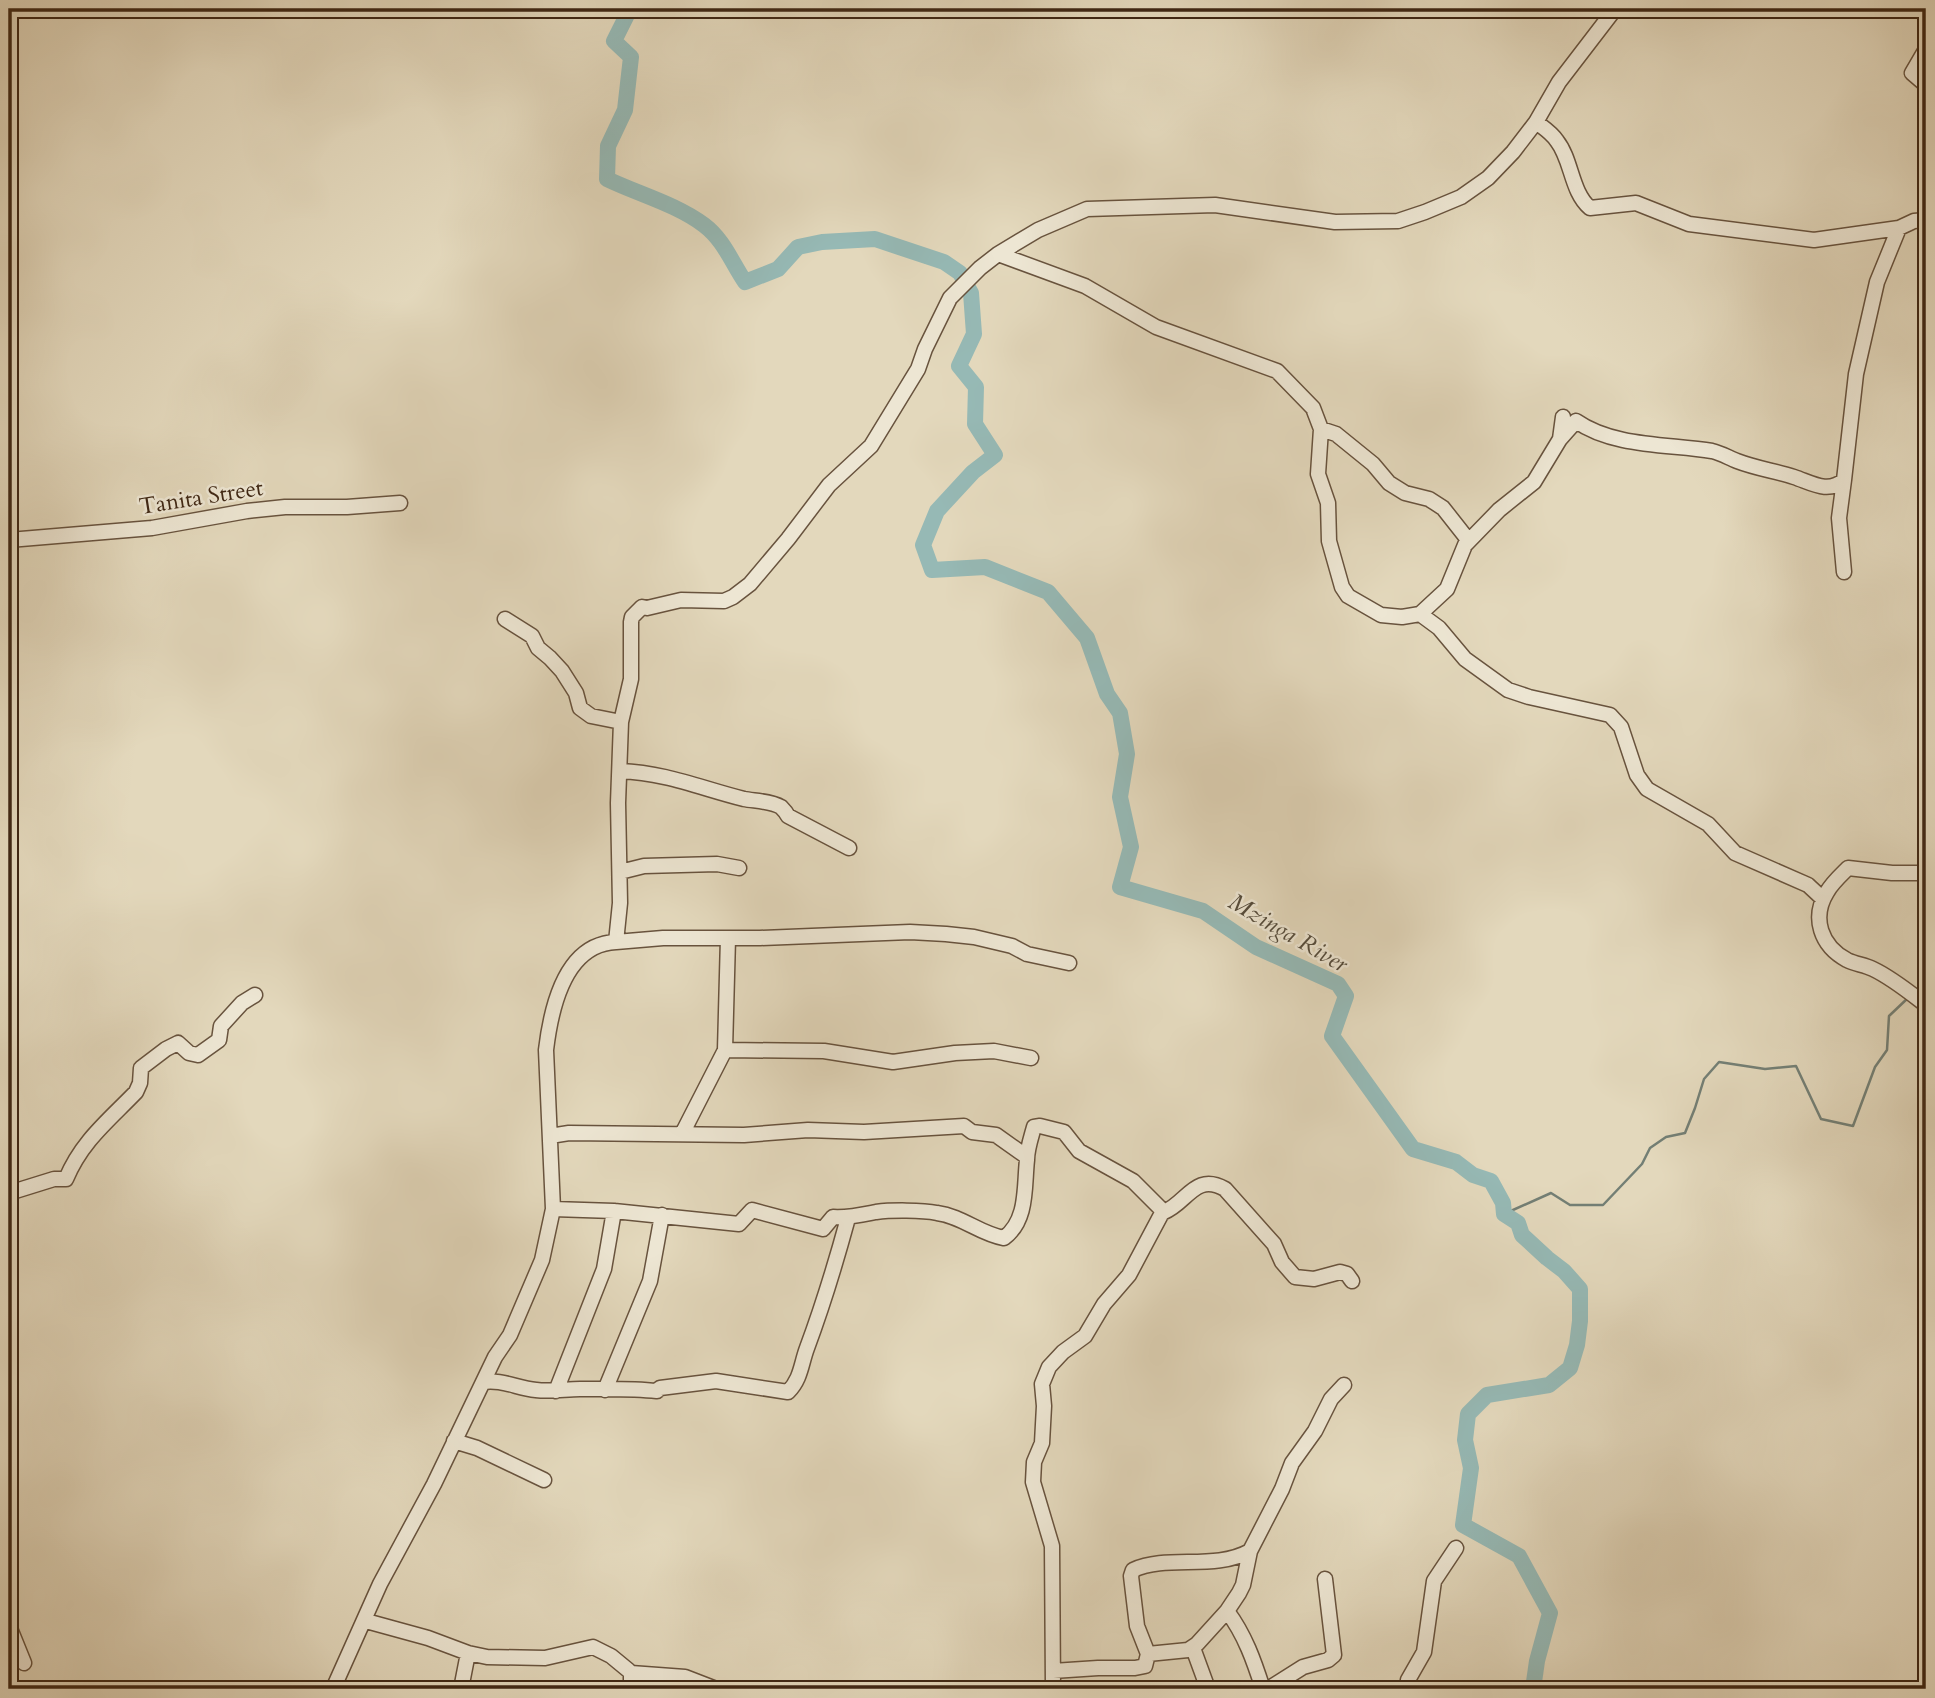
<svg xmlns="http://www.w3.org/2000/svg" width="1935" height="1698" viewBox="0 0 1935 1698" font-family="Cardo,serif">
<style>
.lines{fill:none;stroke-linecap:round;stroke-linejoin:round}
.stream{stroke:#737f75;stroke-width:2.5}
.river{stroke:#96b9b5;stroke-width:16}
.minor-casing{stroke:#68533e;stroke-width:17}
.minor{stroke:#ede6d3;stroke-width:14}
.labels{text-anchor:middle;dominant-baseline:central;stroke-width:5;stroke-linejoin:round;paint-order:stroke}
.street-label{font-size:23px;fill:#3f2714;stroke:#ede6d3}
.water-label{font-size:24px;font-style:italic;fill:#554c3c;stroke:#ede6d3}
</style>
<rect width="100%" height="100%" fill="#e3d8bc"/>
<filter id="stains"><feTurbulence type="fractalNoise" baseFrequency=".00286" numOctaves="4"/><feColorMatrix values="0 0 0 0 .2 0 0 0 0 .09 0 0 0 0 .02 0 0 0 .5 -.17"/></filter>
<radialGradient id="worn" r=".72"><stop offset=".6" stop-color="#630" stop-opacity="0"/><stop offset="1" stop-color="#630" stop-opacity=".3"/></radialGradient>
<g class="lines">
<!-- stream -->
<path class="stream" d="M1916,990L1926,980
M1504,1214L1551,1193L1570,1205H1603L1642,1164L1650,1148L1666,1137L1685,1133L1695,1108L1704,1079L1719,1062L1765,1069L1796,1066L1821,1119L1853,1126L1875,1067L1887,1050L1889,1016L1909,997"/>
<!-- river -->
<path class="river" d="M630,9L614,41L631,57L625,110L608,146L607,179C638,194 676,204 704,225C724,240 732,263 745,282L778,269L798,247L822,242L875,239L944,262L960,273L971,293L974,334L959,366L976,387L975,424L995,455L973,472L937,511L923,545L932,570L985,567L1048,592L1087,638L1107,694L1120,713L1127,754L1120,797L1131,847L1120,887L1203,911L1256,947L1338,984L1346,996L1332,1036L1413,1149L1456,1162L1473,1175L1491,1181L1503,1203L1504,1214L1518,1223L1522,1235L1547,1258L1564,1271L1580,1289V1321L1577,1345L1570,1368L1549,1385L1487,1395L1468,1414L1465,1440L1471,1468L1463,1525L1519,1556L1550,1613L1537,1661L1533,1689"/>
<!-- minor casing -->
<g class="minor-casing">
<path id="minor" d="M1926,49L1912,73L1926,85
M1536,122C1544,128 1552,133 1557,141C1572,160 1571,192 1590,208L1636,203L1689,224L1814,240L1899,228L1914,221L1926,220
M998,254L1085,286L1156,327L1277,371L1313,408L1321,429L1318,474L1328,503L1329,541L1342,587L1348,596L1381,615L1402,617L1420,614L1439,628L1465,659L1508,690L1529,697L1610,715L1621,727L1637,775L1647,789L1708,824L1735,853L1808,885L1823,899
M1321,429L1336,434L1373,464L1389,483L1405,493L1429,499L1443,508L1469,541
M1560,439L1563,417
M1844,480L1839,518L1844,572
M9,540L152,528L247,511L285,507H347L400,503
M1420,614L1447,589L1465,545L1499,510L1534,482L1560,439L1576,421C1613,447 1668,444 1712,451C1721,453 1729,458 1737,461C1755,468 1775,471 1794,477C1812,483 1828,494 1844,480L1856,374L1877,282L1899,228
M505,619L532,636L538,648L550,658L562,671L576,693L580,708L591,716L621,722
M620,771C667,773 700,788 744,799C755,801 771,801 781,807C783,809 787,814 788,816L849,848
M620,872L644,866L717,864L739,868
M1926,873H1892L1848,868C1841,875 1832,883 1827,892C1811,918 1821,946 1847,960C1855,964 1865,965 1873,969C1892,978 1909,992 1926,1005
M616,942L663,938H760L910,932L946,934L974,937L1012,946L1027,954L1069,963
M725,1050L824,1051L893,1062L955,1053L994,1051L1031,1058
M682,1134L725,1050L728,938
M550,1136L569,1133L744,1135L808,1130L864,1132L964,1126L972,1132L996,1135L1027,1157
M9,1193L54,1179H66C82,1141 108,1121 136,1092L140,1083L141,1068L166,1049L178,1043L189,1053L198,1055L219,1040L221,1026L242,1003L255,995
M553,1209L614,1211L739,1224L752,1210L823,1229L833,1217C848,1218 861,1215 876,1212C891,1210 922,1210 937,1213C962,1216 980,1234 1004,1238C1028,1220 1024,1187 1027,1160C1027,1149 1031,1138 1034,1127L1040,1126L1064,1132L1079,1151L1133,1181L1164,1212C1187,1203 1195,1172 1225,1189L1274,1244L1282,1262L1295,1277L1314,1279L1340,1272L1347,1274L1352,1281
M483,1382C501,1379 517,1388 536,1390C551,1392 566,1389 580,1389C606,1389 631,1388 657,1391L660,1388L716,1381L788,1392C801,1379 801,1364 807,1348C823,1305 836,1262 848,1218
M605,1390L650,1281L662,1215
M556,1391L604,1269L614,1211
M454,1441L477,1448L544,1480
M1227,1611C1245,1635 1254,1661 1263,1689
M366,1621L428,1638L468,1653L487,1657L545,1658L593,1647L611,1656L628,1670L631,1673V1689
M9,1626L24,1663
M1193,1648L1208,1689
M1148,1654L1188,1650L1197,1644L1227,1611L1239,1593L1243,1585L1250,1551
M1053,1671L1098,1668H1135L1145,1666L1148,1654L1137,1626L1131,1576L1133,1570C1168,1554 1214,1571 1250,1551L1282,1489L1292,1463L1315,1431L1331,1399L1344,1385
M631,1673L685,1677L716,1689
M333,1689L380,1584L434,1484L495,1357L510,1335L542,1260L553,1209L546,1050C551,1008 565,944 616,942L620,903L618,803L621,722L631,679V622L632,617L642,607L647,608L681,600L724,601L733,597L750,584L788,539L829,485L871,446L918,369L925,349L950,298L980,268L998,254L1038,230L1087,209L1215,205L1335,222L1398,221L1425,212L1461,197L1488,178L1513,152L1536,122L1559,82L1615,9
M461,1689L468,1653
M1053,1689L1052,1546L1033,1482L1034,1462L1042,1443L1044,1406L1042,1384L1049,1367L1063,1352L1085,1336L1104,1304L1129,1275L1163,1211
M1268,1689L1303,1667L1328,1660L1334,1655L1325,1579
M1407,1689L1408,1680L1424,1652L1434,1581L1456,1548"/>
</g>
<!-- minor -->
<use href="#minor" class="minor"/>
</g>
<g class="labels">
<!-- street labels -->
<g class="street-label">
<text transform="translate(201 497) rotate(-9)">Tanita Street</text>
</g>
<!-- water labels -->
<g class="water-label">
<text transform="translate(1288 933) rotate(30)">Mzinga River</text>
</g>
</g>
<!-- margin -->
<rect width="1935" height="1698" fill="none" stroke="#e3d8bc" stroke-width="35"/>
<rect x="10" y="10" width="1914" height="1677" fill="none" stroke="#3f2714" stroke-width="3.5"/>
<rect x="18" y="18" width="1900" height="1663" fill="none" stroke="#3f2714" stroke-width="2"/>
<rect width="100%" height="100%" filter="url(#stains)"/>
<rect width="100%" height="100%" fill="url(#worn)"/>
</svg>
